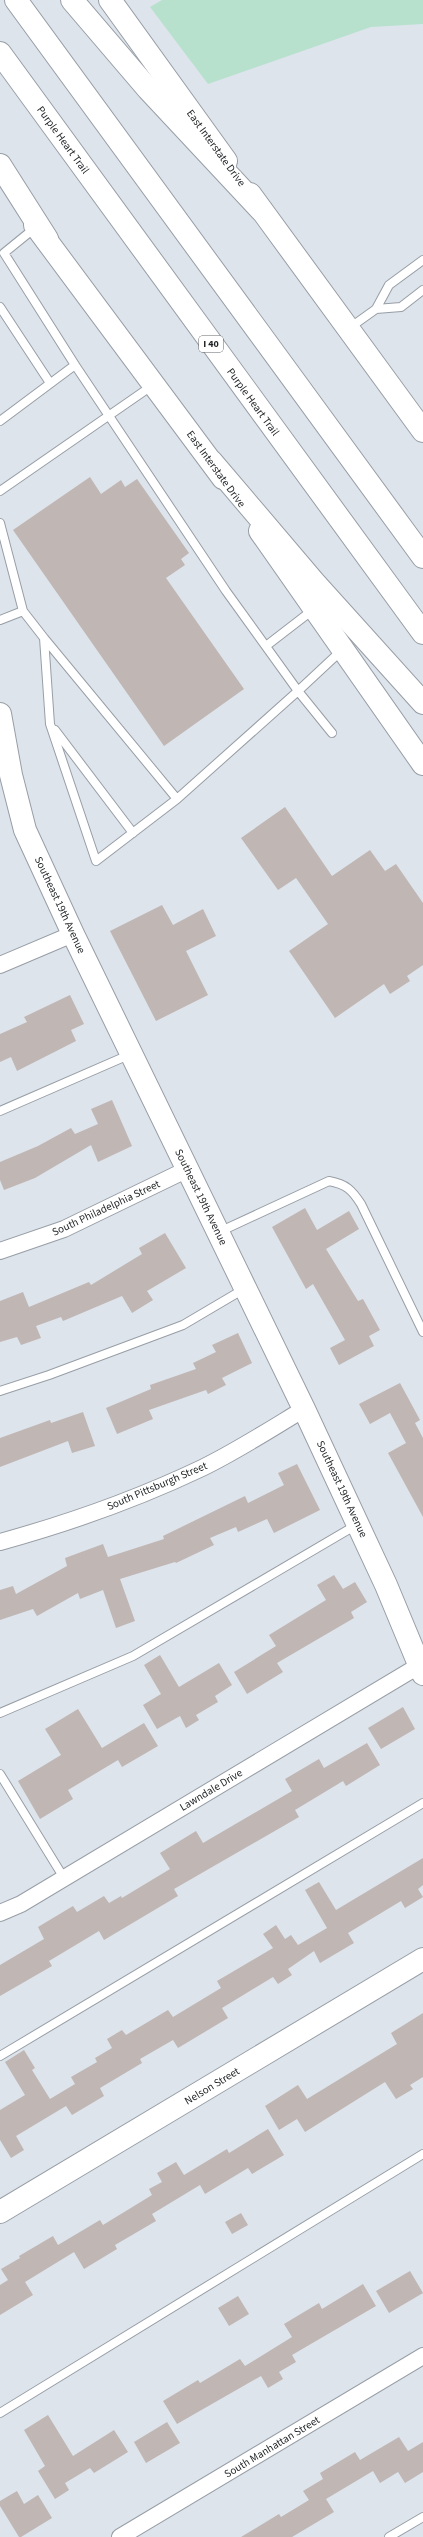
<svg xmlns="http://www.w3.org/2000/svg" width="423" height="2537" viewBox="0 0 423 2537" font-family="'Source Sans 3',sans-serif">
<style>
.green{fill:#b8e1cd}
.building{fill:#c0b6b3}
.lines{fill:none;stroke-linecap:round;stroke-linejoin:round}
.lane-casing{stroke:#989ea6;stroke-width:10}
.street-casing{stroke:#989ea6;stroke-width:18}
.secondary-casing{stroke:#989ea6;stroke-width:24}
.highway-casing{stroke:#989ea6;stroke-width:24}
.lane{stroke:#fff;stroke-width:8}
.street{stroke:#fff;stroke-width:16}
.secondary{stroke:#fff;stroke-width:22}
.highway{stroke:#fff;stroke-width:22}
.labels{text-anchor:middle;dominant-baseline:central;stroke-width:3.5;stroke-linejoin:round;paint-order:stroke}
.shield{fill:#fff;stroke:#626466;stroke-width:1}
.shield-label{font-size:10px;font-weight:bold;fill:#1f2224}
.street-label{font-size:11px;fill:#1f2224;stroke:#fff}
</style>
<rect width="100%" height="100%" fill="#dde4ec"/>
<!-- green -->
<path class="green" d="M162,0H423V24L371,27L208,84L150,7Z"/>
<!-- building -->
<path class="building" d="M90,477L101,494L121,480L125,487L137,479L189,553L181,559L185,565L166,578L244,689L164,746L13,530Z
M285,807L332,876L370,850L385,871L396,864L423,903V965L407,976L410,981L390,994L384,984L335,1018L289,951L328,924L296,878L278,890L241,838Z
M162,905L173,925L203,909L216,936L186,951L208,995L156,1021L110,931Z
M70,995L84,1024L71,1030L76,1041L17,1071L11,1057L0,1062V1034L27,1022L24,1017Z
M112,1100L132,1146L98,1162L91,1145L35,1178L4,1190L0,1180V1162L38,1146L71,1128L75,1134L98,1124L91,1109Z
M305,1208L317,1230L349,1211L359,1229L326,1249L358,1301L363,1299L380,1330L369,1336L374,1346L339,1365L330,1348L345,1340L313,1284L306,1289L272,1227Z
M165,1233L186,1268L147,1291L153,1300L132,1313L122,1296L63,1321L61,1317L36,1326L41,1338L21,1345L17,1337L0,1342V1301L23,1292L29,1307L89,1282L91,1285L142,1254L139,1248Z
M238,1333L252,1363L222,1378L226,1385L208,1394L206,1390L149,1410L153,1419L117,1434L106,1408L151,1389L150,1385L196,1369L193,1363L216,1352L212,1345Z
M400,1383L420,1420L415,1423L423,1438V1517L388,1453L406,1443L390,1413L370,1424L359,1404Z
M83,1412L95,1446L72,1453L68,1441L0,1467V1438L50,1420L51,1423Z
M297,1464L320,1510L274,1533L267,1519L238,1532L236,1527L210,1538L214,1545L176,1563L175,1562L120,1579L135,1621L116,1628L103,1590L80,1599L78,1593L37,1616L33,1609L0,1620V1590L13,1586L16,1594L67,1566L65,1558L103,1544L108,1557L164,1539L163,1536L245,1496L248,1503L284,1485L278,1473Z
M334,1575L343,1589L355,1582L367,1602L351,1612L354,1618L277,1663L283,1672L247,1694L234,1672L276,1646L269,1635L326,1600L317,1585Z
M160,1655L179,1687L219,1663L232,1685L215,1696L218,1702L196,1715L199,1720L186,1728L180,1716L157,1729L143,1705L161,1694L144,1665Z
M403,1707L415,1729L381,1749L368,1728Z
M78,1709L102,1748L144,1723L158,1746L122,1767L118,1760L68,1790L73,1799L40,1819L18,1781L61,1755L45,1729Z
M367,1743L380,1765L346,1786L343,1781L295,1810L299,1817L174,1889L178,1896L104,1940L99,1931L49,1961L52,1966L0,1996V1965L44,1939L38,1927L73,1906L77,1912L104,1896L109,1903L121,1896L122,1898L170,1869L160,1853L196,1831L203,1843L292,1791L285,1779L319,1759L324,1768Z
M423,1858V1885L418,1889L423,1897L405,1908L401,1901L348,1933L354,1943L320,1963L314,1951L288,1969L292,1975L278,1984L273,1977L222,2008L228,2018L178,2048L173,2040L140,2059L142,2063L100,2088L104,2096L72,2115L66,2106L16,2136L24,2150L11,2158L0,2140V2110L25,2095L5,2062L24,2050L35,2068L32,2070L50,2099L75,2084L71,2077L97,2062L95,2058L112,2048L107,2039L122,2030L126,2035L168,2010L173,2017L221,1988L217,1981L273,1948L263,1934L276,1925L285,1939L291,1935L298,1945L327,1928L305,1890L319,1882L336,1910Z
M423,2013V2077L410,2085L413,2089L396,2099L385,2082L305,2132L297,2119L279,2130L265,2106L298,2085L307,2099L397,2044L391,2033Z
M268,2129L284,2155L252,2174L248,2168L205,2194L200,2185L152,2214L156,2221L115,2245L117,2249L84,2269L74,2252L25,2282L33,2295L0,2315V2285L8,2280L1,2269L20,2258L19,2256L53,2236L58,2245L100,2220L103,2225L152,2195L149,2189L162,2182L157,2173L176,2162L184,2175L227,2149L229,2153Z
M241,2213L248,2225L232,2234L225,2222Z
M410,2271L423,2293L389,2313L376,2291Z
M363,2284L376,2306L292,2355L296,2362L279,2372L283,2379L268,2388L261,2376L177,2424L163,2401L198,2380L200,2383L240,2359L245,2366L292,2337L284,2324L319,2303L322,2309Z
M238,2296L249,2314L229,2326L218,2308Z
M48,2415L73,2456L114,2430L128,2452L94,2473L90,2468L65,2483L69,2490L55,2499L38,2471L45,2466L24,2430Z
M167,2422L180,2443L146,2463L134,2442Z
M399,2437L408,2451L423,2442V2472L405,2483L398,2472L380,2483L373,2471L326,2499L334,2512L292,2537H241L279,2514L281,2517L309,2500L303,2491L323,2479L320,2473L355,2452L360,2460Z
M17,2491L24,2504L38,2495L52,2518L21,2537H19L0,2506V2501Z"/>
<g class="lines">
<!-- lane casing -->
<g class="lane-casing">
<path id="lane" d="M0,307L50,383
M376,309L401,307L423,290
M348,329L376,309L389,285L423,260
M75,365L226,591L298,691L177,799L96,861L50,724L44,638L177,799
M0,421L75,365L4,253L36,227
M0,491L153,385
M0,523L23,611L0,620
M23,611L44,638
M266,646L314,609
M55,730L133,833
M332,733L298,691L342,650
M0,1111L131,1054
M219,1232L329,1181C346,1184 352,1190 361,1204L423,1332
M0,1391L49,1375L183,1325L244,1289
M0,1713L133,1656L358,1524
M0,1774L64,1878
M0,2056L423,1803
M0,2413L423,2154
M389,2537L423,2517"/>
</g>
<!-- street casing -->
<g class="street-casing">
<path id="street" d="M0,965L73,934
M0,1251L64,1229L188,1169
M0,1542C69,1523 137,1499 202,1468C237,1451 271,1429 304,1409
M0,1913L21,1904L420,1665
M120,2537L423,2356"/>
</g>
<!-- secondary casing -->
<g class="secondary-casing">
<path id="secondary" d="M110,0L226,161
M250,194L423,431
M35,225L223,478
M260,531L423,764
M0,714L11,775L25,830L73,934L304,1409L386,1585L423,1674
M0,2212L423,1959"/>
</g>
<!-- highway casing -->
<g class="highway-casing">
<path id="highway" d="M16,0L423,557
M72,0L148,89L261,210
M0,53L423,633
M0,165L47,239
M212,462L314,582L423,703"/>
</g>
<!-- lane -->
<use href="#lane" class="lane"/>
<!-- street -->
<use href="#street" class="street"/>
<!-- secondary -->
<use href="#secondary" class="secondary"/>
<!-- highway -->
<use href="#highway" class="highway"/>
</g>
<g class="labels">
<!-- shield labels -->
<rect class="shield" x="199" y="336" width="24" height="16" rx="3"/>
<g class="shield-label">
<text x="211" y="344">I 40</text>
</g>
<!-- street labels -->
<g class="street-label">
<text transform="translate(63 140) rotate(54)">Purple Heart Trail</text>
<text transform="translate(216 148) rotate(54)">East Interstate Drive</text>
<text transform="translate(253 402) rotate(54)">Purple Heart Trail</text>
<text transform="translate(216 469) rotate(54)">East Interstate Drive</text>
<text transform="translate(60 905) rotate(65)">Southeast 19th Avenue</text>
<text transform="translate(201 1197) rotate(64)">Southeast 19th Avenue</text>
<text transform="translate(106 1208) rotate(-25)">South Philadelphia Street</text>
<text transform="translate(157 1486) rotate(-23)">South Pittsburgh Street</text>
<text transform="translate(342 1489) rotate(65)">Southeast 19th Avenue</text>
<text transform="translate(211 1790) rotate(-31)">Lawndale Drive</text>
<text transform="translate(212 2086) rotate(-31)">Nelson Street</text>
<text transform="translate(272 2447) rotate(-31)">South Manhattan Street</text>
</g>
</g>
</svg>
